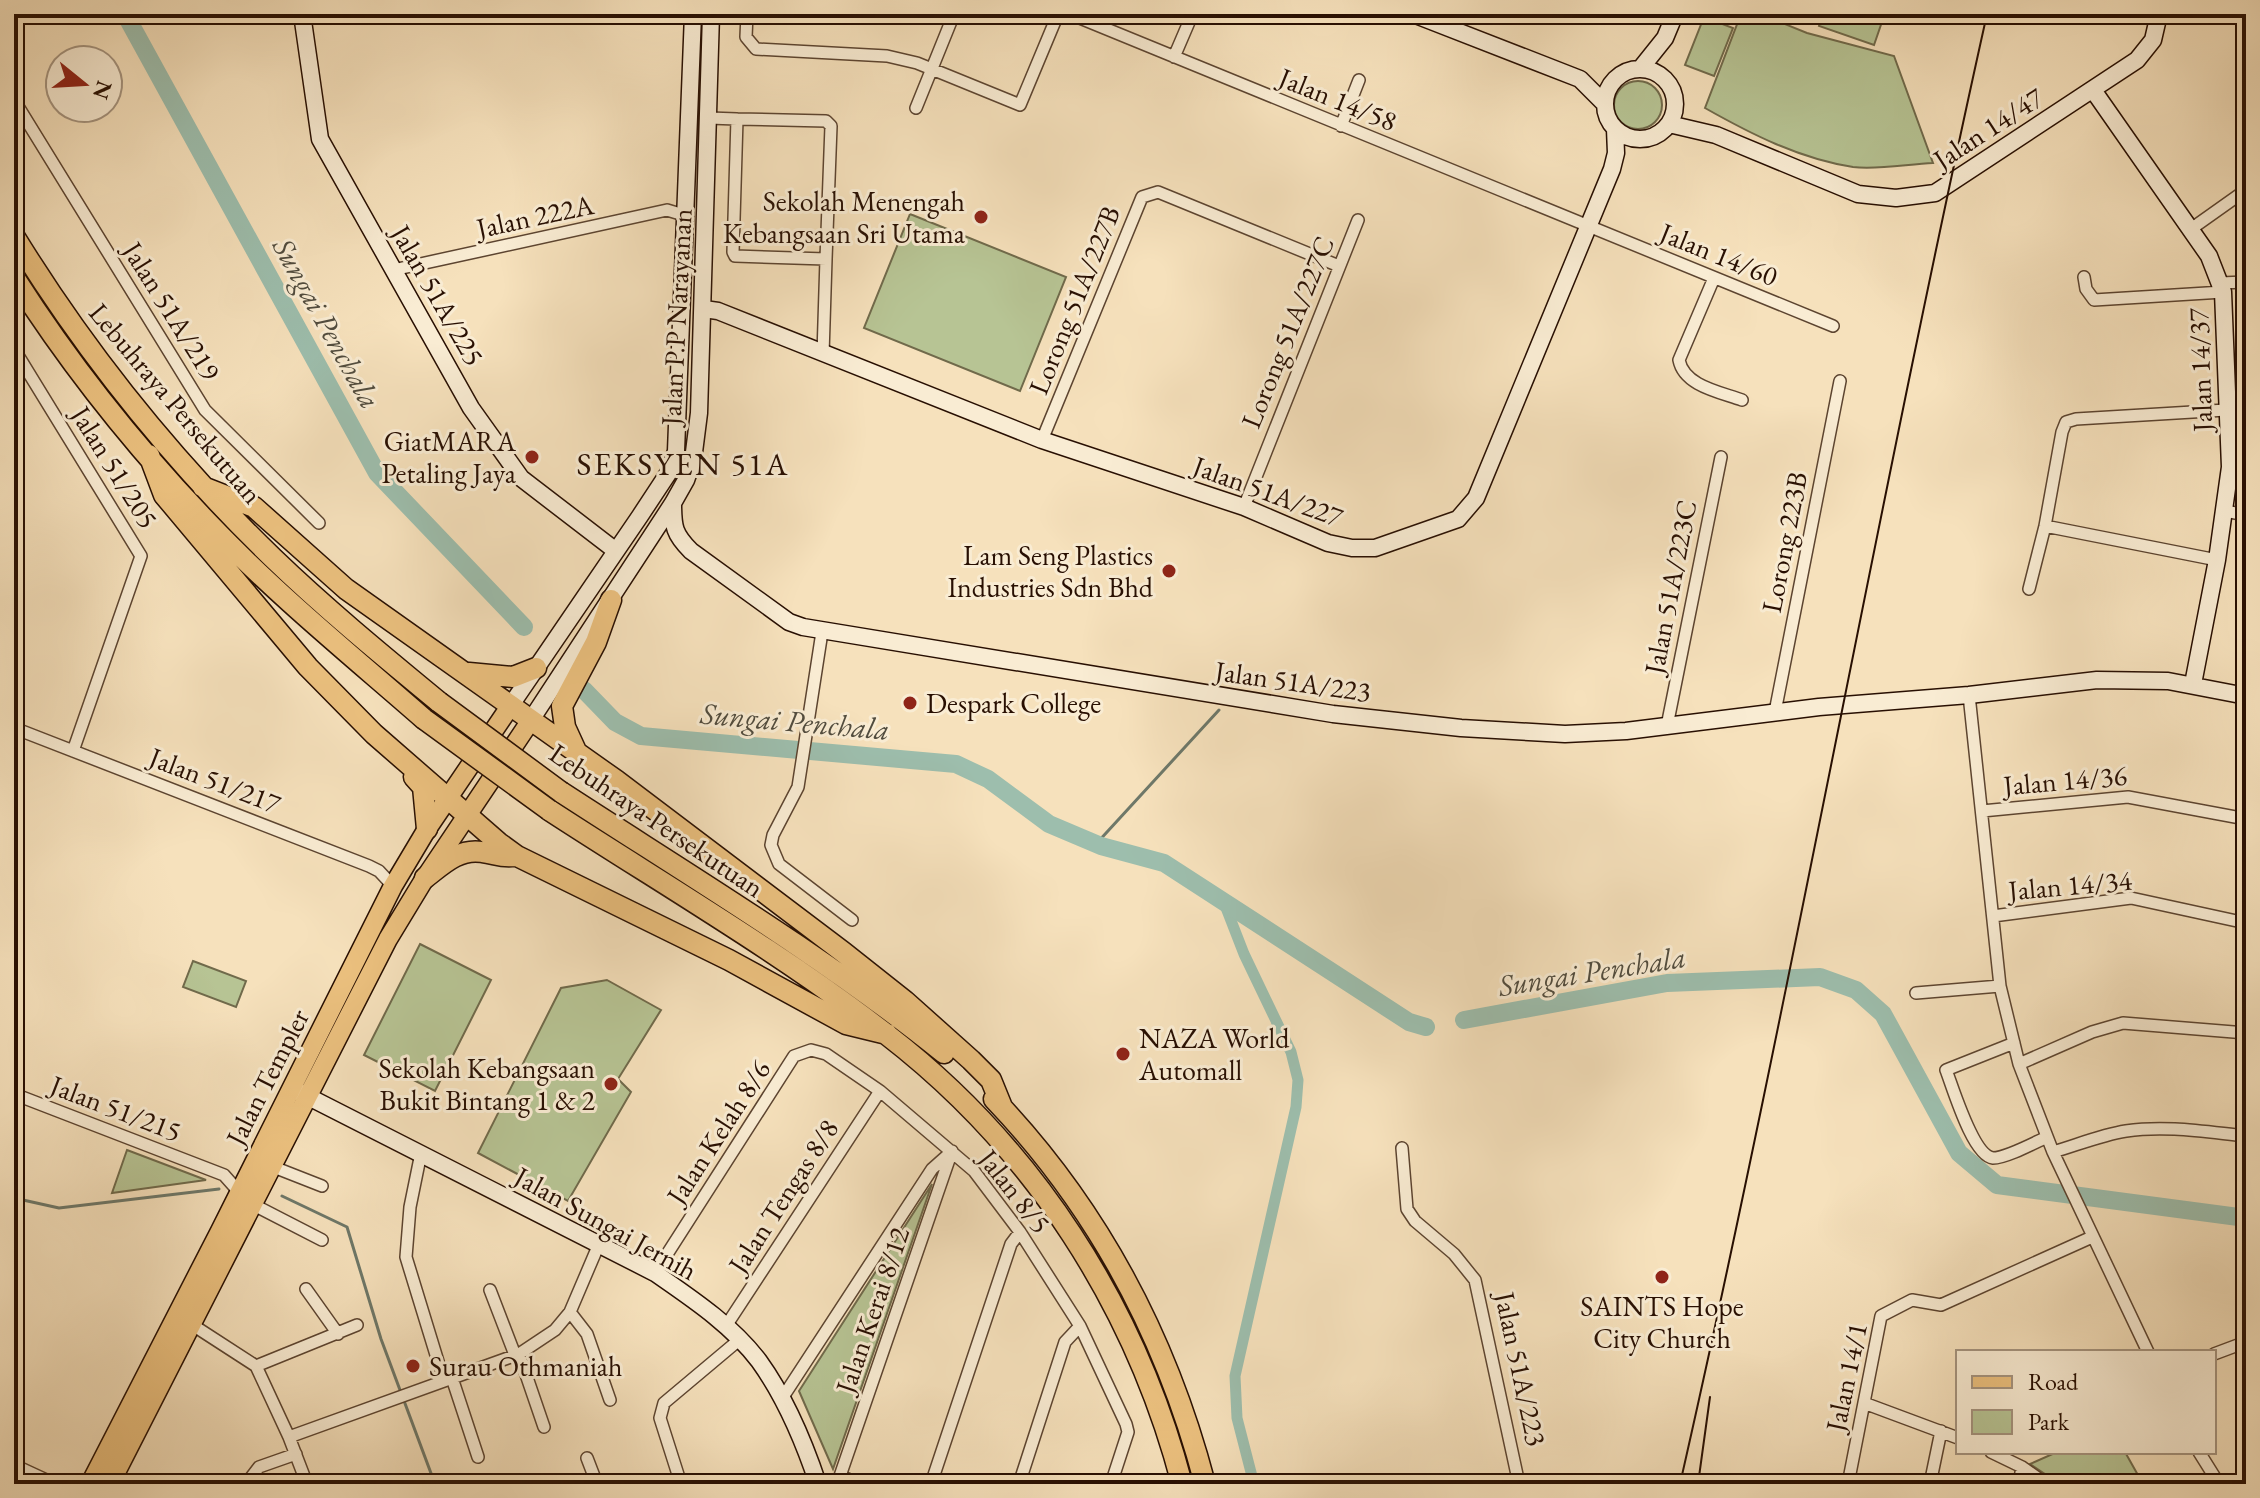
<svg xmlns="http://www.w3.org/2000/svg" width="2260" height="1498" viewBox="0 0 2260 1498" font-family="'EB Garamond',serif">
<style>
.green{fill:#b7c494;stroke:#706a4b;stroke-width:2}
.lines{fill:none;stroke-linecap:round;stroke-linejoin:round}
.stream{stroke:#6e7869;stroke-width:3}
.canal{stroke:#9dbead;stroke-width:11}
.river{stroke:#9dbead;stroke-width:18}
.street-casing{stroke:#5c4430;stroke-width:14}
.secondary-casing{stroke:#280f02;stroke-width:19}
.primary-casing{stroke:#280f02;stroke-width:21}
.highway-casing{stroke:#280f02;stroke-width:23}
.street{stroke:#f9ecd3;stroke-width:11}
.secondary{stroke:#f9ecd3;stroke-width:16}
.primary{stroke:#ebc07e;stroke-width:18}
.highway{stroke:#ebc07e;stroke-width:20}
.tram{stroke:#280f02;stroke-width:2}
.highway-bridge-casing{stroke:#280f02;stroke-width:23;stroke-linecap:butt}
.highway-bridge{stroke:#ebc07e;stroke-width:20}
.poi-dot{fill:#8f2418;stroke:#f9ecd3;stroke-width:3}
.labels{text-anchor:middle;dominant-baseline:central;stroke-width:6;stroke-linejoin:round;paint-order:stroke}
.street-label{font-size:28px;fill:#280f02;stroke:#f9ecd3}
.poi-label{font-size:28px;fill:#280f02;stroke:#f9ecd3;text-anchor:end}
.water-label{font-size:30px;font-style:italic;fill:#514c3e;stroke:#f9ecd3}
.quarter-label{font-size:32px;letter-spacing:2px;fill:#280f02;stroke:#f9ecd3}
</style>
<rect width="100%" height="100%" fill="#f6e1bc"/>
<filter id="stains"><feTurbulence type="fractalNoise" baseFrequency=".0025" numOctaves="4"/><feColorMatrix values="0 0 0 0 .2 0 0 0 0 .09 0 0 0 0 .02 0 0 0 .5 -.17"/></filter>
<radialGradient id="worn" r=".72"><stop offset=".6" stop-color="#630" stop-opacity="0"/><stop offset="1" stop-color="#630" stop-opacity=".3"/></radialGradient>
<!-- green -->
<path class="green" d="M1741,14H1760L1807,33L1894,56L1933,163C1908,164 1878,170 1853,167C1800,159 1751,134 1705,108Z
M1823,14H1877L1884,16L1874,45L1819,26Z
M1704,17L1733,28L1714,76L1685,65Z
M1614 105a24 24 0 1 1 48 0a24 24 0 1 1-48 0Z
M910,214L1066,277L1020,391L864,328Z
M420,944L491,980L435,1091L364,1055Z
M193,961L246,981L236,1007L183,987Z
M607,980L661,1010L618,1079L631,1092L568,1201L478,1153L561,988Z
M127,1150L206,1180L112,1193Z
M932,1184L833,1469L799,1391Z
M2057,1452H2125L2143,1484H2060L2030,1464Z"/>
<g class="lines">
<!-- stream -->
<path class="stream" d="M1096,844L1219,710
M282,1196L347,1227L381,1339L435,1484
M14,1198L59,1208L219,1189"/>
<!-- canal -->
<path class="canal" d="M1223,900L1244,954L1291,1052L1298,1080L1296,1107L1235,1376L1237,1418L1254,1484"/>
<!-- river -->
<path class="river" d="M125,14L377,473L524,627
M584,690L615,722L641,736L956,764L988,779L1049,824L1101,846L1164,863L1409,1022L1426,1027
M1464,1020L1667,983L1820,977L1856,990L1883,1014L1959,1153L1997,1185L2246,1218"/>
<!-- street casing -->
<g class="street-casing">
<path id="street" d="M747,14L746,37L756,49L887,56L917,63L1020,105L1058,14
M1070,14L1833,326
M1924,17V14
M1174,57L1192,15
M14,100L205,410L319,523
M916,108L954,14
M709,118L737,119
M737,119L826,121L831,126L826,259L735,256L733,252Z
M1341,126L1359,80
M2191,229L2246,190
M393,270L667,210L687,216
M2084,277L2086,289L2094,300L2223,292
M1714,278L1679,360C1684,386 1720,392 1742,400
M2220,283L2246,282
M14,349L141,556L73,751
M823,354L826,259
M1042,440L1142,197L1158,192L1339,266
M1244,507L1358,220
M2225,511L2246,515
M2045,526L2217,560
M2029,589L2045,526L2062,432L2066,422L2076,419L2226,410
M822,632L798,787L773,835L771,845L779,864L852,920
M1969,695L2000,986L2019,1064L2053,1152L2148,1352
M1775,712L1840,381
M1667,726L1721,457
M14,728L369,866L379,871L393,886
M1982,811L2128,797L2246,819
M1993,916L2131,898L2246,923
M1916,993L2000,986
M2014,1043L1946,1070C1953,1088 1973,1156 1993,1158C2006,1158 2034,1143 2047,1137
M2019,1064L2092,1032L2123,1023L2246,1033
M14,1094L224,1175L240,1193
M1402,1148L1407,1209L1415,1221L1454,1254L1475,1280L1519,1484
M2053,1152C2077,1145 2101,1135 2126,1131C2166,1125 2206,1132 2246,1136
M421,1153L410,1207L406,1257L444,1381
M271,1166L322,1186
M252,1204L322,1240
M655,1273L794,1056L811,1050L826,1054L880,1091L974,1171L1020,1232L1080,1326L1126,1424L1128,1432L1111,1484
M306,1289L338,1334
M490,1290L515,1355
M570,1312L587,1334L610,1400
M188,1322L256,1366L289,1437L307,1484
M726,1326L880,1091
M519,1354L544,1427
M2214,1354L2246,1342
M256,1366L357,1325
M452,1378L478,1457
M781,1400L932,1169L950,1153
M1864,1403L1958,1438
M289,1437L519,1354L555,1330L570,1312L599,1244
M1991,1452L2022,1467L2046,1484
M2199,1452L2219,1484
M587,1458L597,1484
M14,1465L55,1484
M840,1476L860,1484
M512,1483V1484
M246,1484L259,1467L296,1454
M681,1484L660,1418L664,1403L739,1340
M835,1484L840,1476L952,1151
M931,1484L1011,1244L1020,1232
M1019,1484L1065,1342L1080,1326
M1848,1484L1881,1316L1912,1300L1941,1305L2092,1237
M1930,1484L1941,1431
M2019,1484L2022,1467"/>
</g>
<!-- secondary casing -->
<g class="secondary-casing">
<path id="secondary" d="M302,14L320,139L471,408L521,478L616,551
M1413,14L1580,79L1604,103
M1641,68L1665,38L1675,14
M1605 104a35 35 0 1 1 70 0a35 35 0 1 1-70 0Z
M2093,90L2209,256L2223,292L2230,467L2217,560L2193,684
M1669,124L1716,135L1858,194L1896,198L1935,193L2137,60L2153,40L2159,14
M704,309L718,311L1042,440L1244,507L1328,543L1352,548H1375L1458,519L1476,498L1612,169L1616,153L1615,129
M673,503C673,527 674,534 691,551L789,622L803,627L1333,714L1461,728L1565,734L1626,731L1819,707L1969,695L2097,680L2168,681L2246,696
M511,705L640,516L669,472L676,451L693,14
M531,720L673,503L686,480L693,460L699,413L711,14
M297,1091L655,1273C691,1298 732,1325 759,1361C785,1397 804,1442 818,1484"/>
</g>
<!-- primary casing -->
<g class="primary-casing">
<path id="primary" d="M90,1484L220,1231L393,886L427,829L511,705
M110,1484L388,939L425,878L531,720"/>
</g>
<!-- highway casing -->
<g class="highway-casing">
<path id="highway" d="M14,236C86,353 175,463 273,558C326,609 382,655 439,702
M14,277C70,365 138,450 211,526C277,595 352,656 424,719
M149,455L164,495L308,667L374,734L499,843L517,856L729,960L846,1024L887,1034
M203,487L254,507L346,589L617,781L843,952L905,1001L971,1060L991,1080L1002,1107
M469,673L513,677L536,668
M576,751L565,727L562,706L596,642L611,600
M414,777L423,787L427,829
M561,792C690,876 824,956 944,1053
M549,810C661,883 780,952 886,1034C1033,1147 1135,1305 1182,1484
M425,878C442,865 459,848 482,852C494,853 501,858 514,856
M994,1099C1098,1208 1167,1339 1205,1484"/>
</g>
<!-- street -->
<use href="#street" class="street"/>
<!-- secondary -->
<use href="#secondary" class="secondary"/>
<!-- primary -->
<use href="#primary" class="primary"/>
<!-- highway -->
<use href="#highway" class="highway"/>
<!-- tram -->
<path class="tram" d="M1680,1484C1791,996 1878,503 1987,14
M1698,1484L1710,1397"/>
<!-- highway-bridge casing -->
<g class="highway-bridge-casing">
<path id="highway-bridge" d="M439,702L561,792
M424,719L549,810"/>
</g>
<!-- highway-bridge -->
<use href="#highway-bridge" class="highway-bridge"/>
</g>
<!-- markers -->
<g class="poi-dot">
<circle cx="981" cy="217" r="8"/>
<circle cx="532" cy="457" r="8"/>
<circle cx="1169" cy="571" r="8"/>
<circle cx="910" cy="703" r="8"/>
<circle cx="1123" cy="1054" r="8"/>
<circle cx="611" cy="1084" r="8"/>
<circle cx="1662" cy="1277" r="8"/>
<circle cx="413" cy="1366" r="8"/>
</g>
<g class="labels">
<!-- street labels -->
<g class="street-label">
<text transform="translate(1338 99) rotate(22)">Jalan 14/58</text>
<text transform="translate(1988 128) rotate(-33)">Jalan 14/47</text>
<text transform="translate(535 216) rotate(-12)">Jalan 222A</text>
<text transform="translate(1719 254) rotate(22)">Jalan 14/60</text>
<text transform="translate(438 295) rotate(60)">Jalan 51A/225</text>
<text transform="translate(1074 300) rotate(-68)">Lorong 51A/227B</text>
<text transform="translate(172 311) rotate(58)">Jalan 51A/219</text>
<text transform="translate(676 317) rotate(-87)">Jalan P.P Narayanan</text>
<text transform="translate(1287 332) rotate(-68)">Lorong 51A/227C</text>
<text transform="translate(2200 370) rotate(-92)">Jalan 14/37</text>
<text transform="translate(176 403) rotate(50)">Lebuhraya Persekutuan</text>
<text transform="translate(115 467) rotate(58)">Jalan 51/205</text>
<text transform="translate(1268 491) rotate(20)">Jalan 51A/227</text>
<text transform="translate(1784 542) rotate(-79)">Lorong 223B</text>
<text transform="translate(1670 587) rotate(-79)">Jalan 51A/223C</text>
<text transform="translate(1293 681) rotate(8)">Jalan 51A/223</text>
<text transform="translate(215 780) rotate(21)">Jalan 51/217</text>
<text transform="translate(2065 780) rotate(-5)">Jalan 14/36</text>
<text transform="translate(657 820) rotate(34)">Lebuhraya Persekutuan</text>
<text transform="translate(2070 885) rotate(-5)">Jalan 14/34</text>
<text transform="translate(267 1077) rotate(-63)">Jalan Templer</text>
<text transform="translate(116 1108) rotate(21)">Jalan 51/215</text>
<text transform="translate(718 1132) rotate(-57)">Jalan Kelah 8/6</text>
<text transform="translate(1015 1191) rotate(52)">Jalan 8/5</text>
<text transform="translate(783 1196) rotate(-57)">Jalan Tengas 8/8</text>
<text transform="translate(606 1223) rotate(29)">Jalan Sungai Jernih</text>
<text transform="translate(872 1310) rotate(-71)">Jalan Kerai 8/12</text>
<text transform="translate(1521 1369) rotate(78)">Jalan 51A/223</text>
<text transform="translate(1846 1377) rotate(-78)">Jalan 14/1</text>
</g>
<!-- poi labels -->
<g class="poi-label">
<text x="965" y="201">Sekolah Menengah<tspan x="965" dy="32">Kebangsaan Sri Utama</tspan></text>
<text x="516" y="441">GiatMARA<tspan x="516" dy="32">Petaling Jaya</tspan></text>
<text x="1153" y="555">Lam Seng Plastics<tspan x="1153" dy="32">Industries Sdn Bhd</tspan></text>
<text x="926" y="703" text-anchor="start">Despark College</text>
<text x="1139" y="1038" text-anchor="start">NAZA World<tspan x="1139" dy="32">Automall</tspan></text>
<text x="595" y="1068">Sekolah Kebangsaan<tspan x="595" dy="32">Bukit Bintang 1 &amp; 2</tspan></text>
<text x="1662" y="1306" text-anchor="middle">SAINTS Hope<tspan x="1662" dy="32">City Church</tspan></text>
<text x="429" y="1366" text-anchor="start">Surau Othmaniah</text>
</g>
<!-- water labels -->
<g class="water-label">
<text transform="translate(327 323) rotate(61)">Sungai Penchala</text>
<text transform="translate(795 721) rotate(5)">Sungai Penchala</text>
<text transform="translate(1592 971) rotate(-9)">Sungai Penchala</text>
</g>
<!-- quarter labels -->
<g class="quarter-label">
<text x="683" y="464">SEKSYEN 51A</text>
</g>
</g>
<!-- margin -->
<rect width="2260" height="1498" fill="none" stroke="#f6e1bc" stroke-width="48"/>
<rect x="16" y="16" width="2228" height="1466" fill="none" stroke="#280f02" stroke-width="4"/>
<rect x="24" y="24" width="2212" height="1450" fill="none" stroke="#280f02" stroke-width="2"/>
<!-- legend -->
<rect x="1956" y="1350" width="260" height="104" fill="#f9ecd3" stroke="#a5947f" stroke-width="2"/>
<rect x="1972" y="1376" width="40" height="12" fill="#ebc07e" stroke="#a5947f" stroke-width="2"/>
<text x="2028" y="1390" font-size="24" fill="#280f02">Road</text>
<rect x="1972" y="1410" width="40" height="24" fill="#b7c494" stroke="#a5947f" stroke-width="2"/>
<text x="2028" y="1430" font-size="24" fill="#280f02">Park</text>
<!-- north arrow -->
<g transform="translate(84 84) rotate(108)"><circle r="38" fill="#f9ecd3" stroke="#a5947f" stroke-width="2"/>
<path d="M0-6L14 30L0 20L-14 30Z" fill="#8f2418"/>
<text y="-12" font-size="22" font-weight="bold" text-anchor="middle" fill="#280f02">N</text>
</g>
<rect width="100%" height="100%" filter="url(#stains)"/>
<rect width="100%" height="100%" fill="url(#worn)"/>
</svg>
